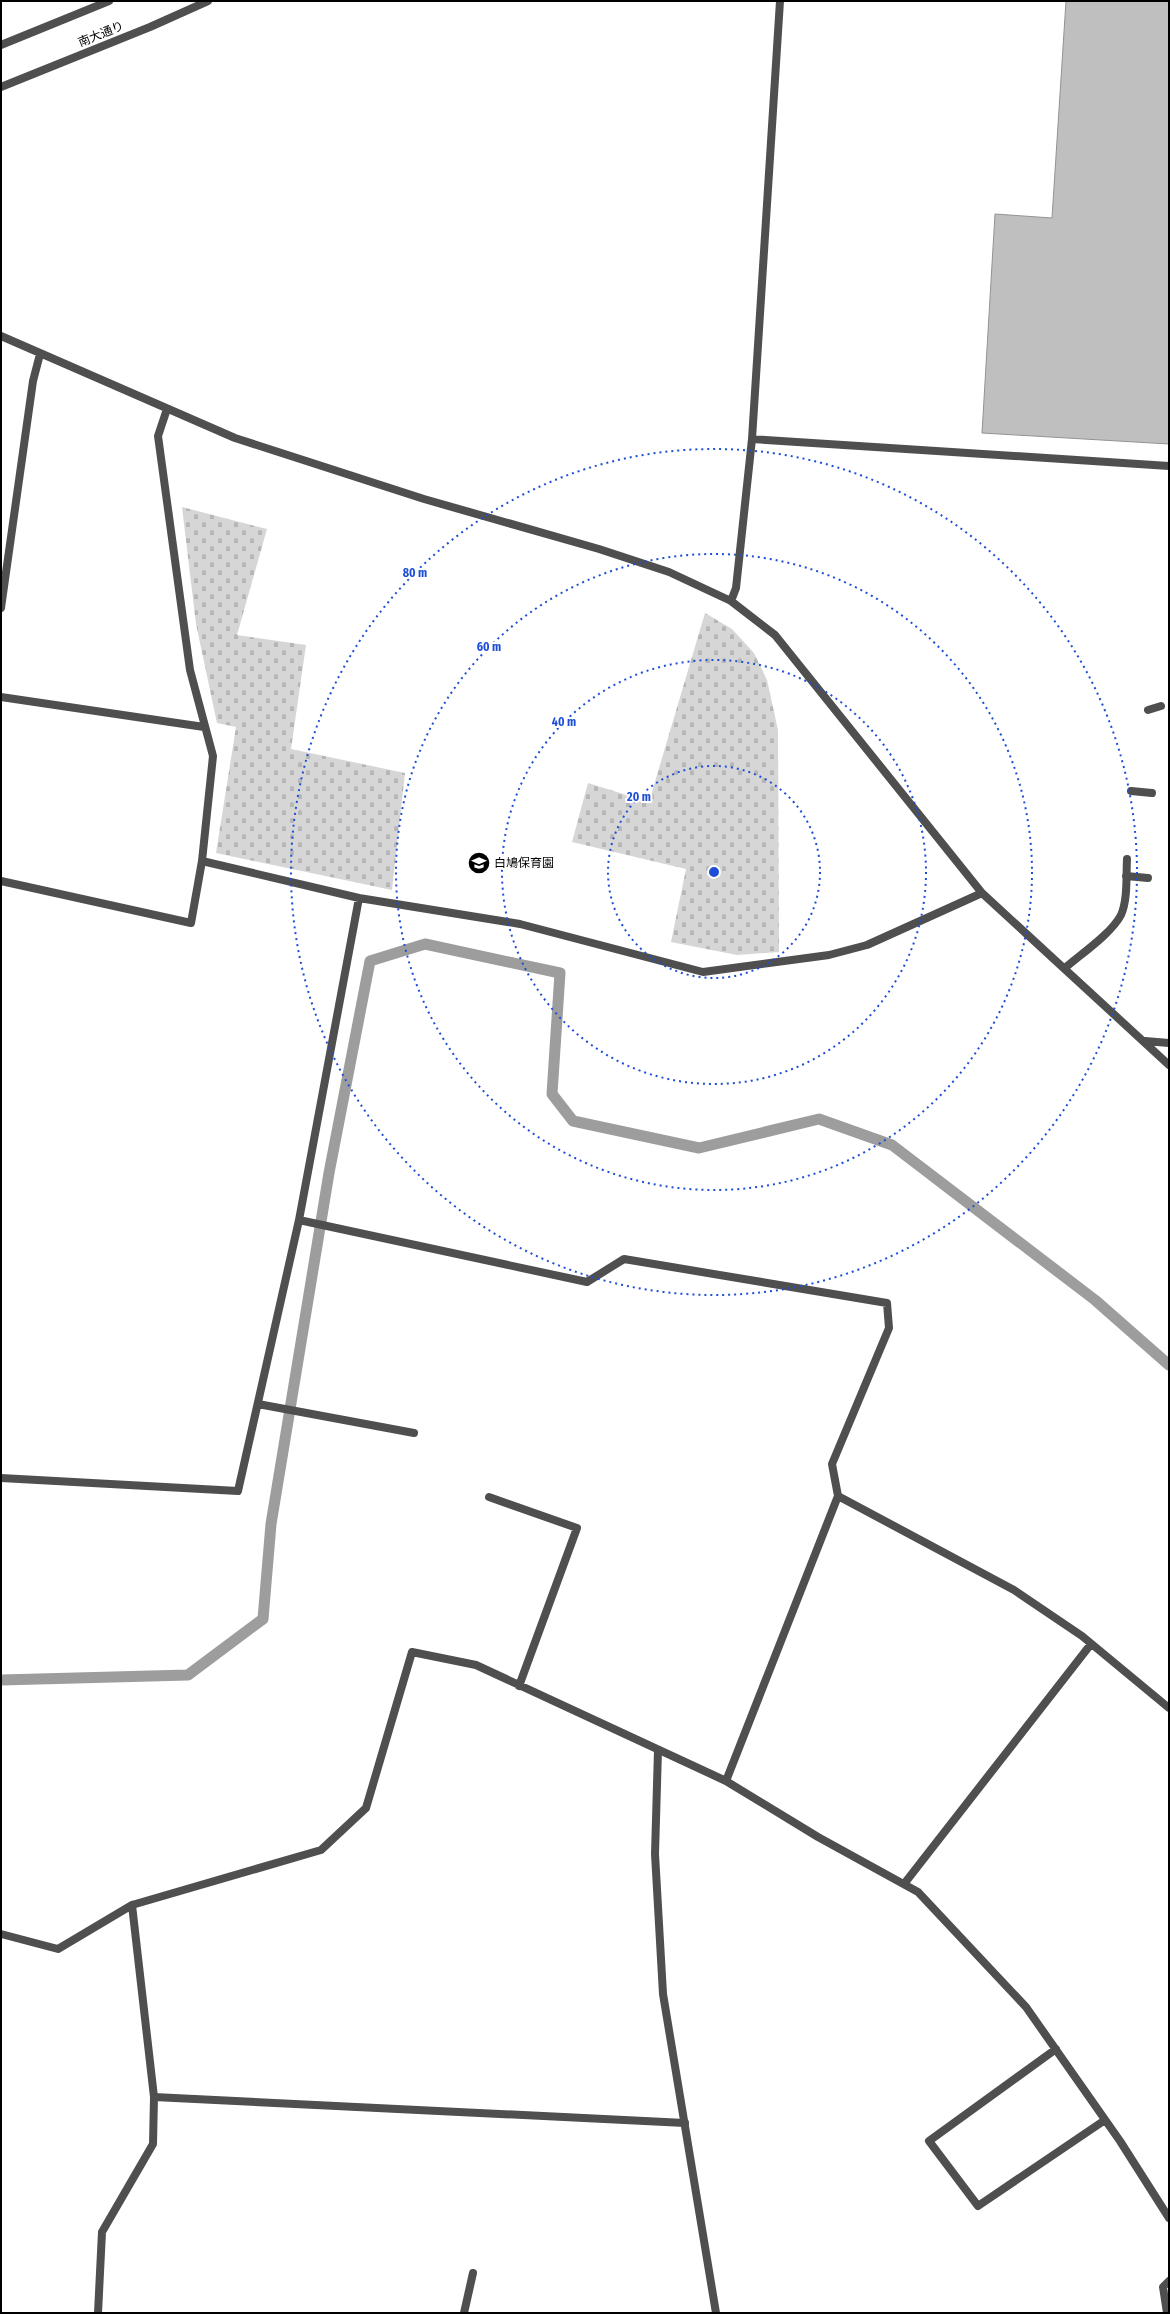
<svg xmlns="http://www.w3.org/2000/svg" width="1170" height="2314" viewBox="0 0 1170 2314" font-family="'Fira Sans Condensed','Noto Sans JP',sans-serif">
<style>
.cemetery{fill:url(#cemetery-stones)}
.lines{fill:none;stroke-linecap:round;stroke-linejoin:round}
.stream{stroke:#9d9d9d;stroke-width:11}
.building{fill:#bfbfbf;stroke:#939393}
.service{stroke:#4f4f4f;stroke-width:8}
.minor{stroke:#4f4f4f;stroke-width:8}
.tertiary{stroke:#4f4f4f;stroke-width:8}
.ring{fill:none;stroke:#1d4ed8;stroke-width:2;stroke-dasharray:2 4}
.labels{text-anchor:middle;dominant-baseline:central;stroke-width:4;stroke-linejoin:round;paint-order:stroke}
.street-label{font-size:12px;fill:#000;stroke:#fff}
.poi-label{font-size:12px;fill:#000;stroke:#fff;text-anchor:start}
.centre{fill:#1d4ed8;stroke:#fff;stroke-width:2}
.ring-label{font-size:12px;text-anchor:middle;font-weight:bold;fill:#1d4ed8;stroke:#fff;stroke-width:4;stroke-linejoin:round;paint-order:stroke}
</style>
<defs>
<pattern id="cemetery-stones" width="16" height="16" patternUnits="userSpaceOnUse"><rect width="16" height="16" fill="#d6d6d6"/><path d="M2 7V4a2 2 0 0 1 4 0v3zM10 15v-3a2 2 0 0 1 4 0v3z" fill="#b6b6b6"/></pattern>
</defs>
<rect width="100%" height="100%" fill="#fff"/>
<!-- cemetery -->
<path class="cemetery" d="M182,507L267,529L237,635L306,645L291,749L405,773L392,890L216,853L236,727L217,723L196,624Z
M705,613L732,629L754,653L767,680L778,730L779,952L737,955L671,942L686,869L572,842L588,783L649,802Z"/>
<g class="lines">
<!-- stream -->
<path class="stream" d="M1,1680L188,1675L263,1619L271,1524L329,1173L370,961L425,944L560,973L552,1094L573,1121L699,1148L819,1119L892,1145L1095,1300L1169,1365"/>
</g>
<!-- building -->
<path class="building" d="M1066,1H1169V444L982,433L995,214L1052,218Z"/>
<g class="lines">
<!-- service -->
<path class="service" d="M1148,710L1161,706
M1131,791L1152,793
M1126,876L1148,878
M1065,968C1081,954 1111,934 1121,915C1128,899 1126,876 1127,859"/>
<!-- minor -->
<path class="minor" d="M1,336L235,438L424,499L599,549L669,572L731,601L775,635L982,893L1169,1065
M752,439L1169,466
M731,601L736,588L752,439L780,1
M1,608L33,381L40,354
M1,697L204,727
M202,861L359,898L520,924L703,972L829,955L867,945L982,893
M1,881L191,923L202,861L213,756L190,670L158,436L167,409
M1145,1041L1169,1043
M299,1220L587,1282L624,1259L887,1303L889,1328L832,1464L838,1496L1014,1590L1082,1636L1169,1708
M258,1404L414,1433
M1,1478L238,1491L299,1220L359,898
M489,1497L577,1528L519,1686
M726,1781L838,1496
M904,1884L1091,1644
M132,1905L321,1850L366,1808L412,1652L476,1665L726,1781L818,1837L918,1892L1026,2007L1120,2141L1169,2218
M1,1934L58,1949L132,1905L154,2097
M1056,2049L929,2141L978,2206L1105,2120
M98,2313L102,2232L153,2144L154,2097L685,2123
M464,2313L473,2273
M1167,2313L1163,2287L1169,2281"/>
<!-- tertiary -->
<path class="tertiary" d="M1,45L109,1
M1,87L150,27L208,1
M658,1750L655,1854L663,1994L716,2313"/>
</g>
<!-- distance rings -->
<g class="ring">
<circle cx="714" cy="872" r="106"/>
<circle cx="714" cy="872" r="212"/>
<circle cx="714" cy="872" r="318"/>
<circle cx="714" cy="872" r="423"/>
</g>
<!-- icons -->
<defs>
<g id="school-disc" transform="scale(1.15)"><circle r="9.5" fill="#000" stroke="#fff"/><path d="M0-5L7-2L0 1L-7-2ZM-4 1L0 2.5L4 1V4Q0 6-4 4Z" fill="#fff"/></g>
</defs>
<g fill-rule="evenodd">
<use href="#school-disc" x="479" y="863"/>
</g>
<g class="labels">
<!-- street labels -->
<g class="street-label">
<text transform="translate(101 34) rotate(-22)">南大通り</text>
</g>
<!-- poi labels -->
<g class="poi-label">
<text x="494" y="863">白鳩保育園</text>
</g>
</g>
<circle cx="714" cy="872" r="6" class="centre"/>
<g class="ring-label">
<text x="415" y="577">80 m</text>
<text x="489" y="651">60 m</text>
<text x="564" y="726">40 m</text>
<text x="639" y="801">20 m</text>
</g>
<!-- border -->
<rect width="1170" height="2314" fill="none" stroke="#000000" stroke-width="4"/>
</svg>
